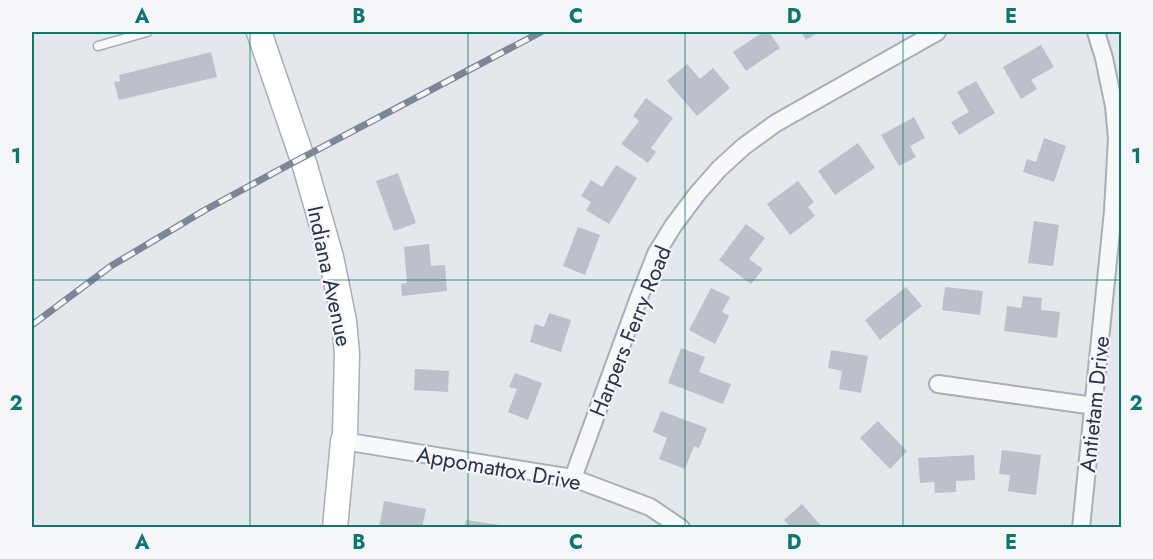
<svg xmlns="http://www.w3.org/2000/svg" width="1153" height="559" viewBox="0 0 1153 559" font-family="Jost,sans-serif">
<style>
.building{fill:#bbc0ca}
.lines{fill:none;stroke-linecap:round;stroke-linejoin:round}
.lane-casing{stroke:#a9aeb7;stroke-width:11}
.street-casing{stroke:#a9aeb7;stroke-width:20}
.secondary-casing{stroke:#a9aeb7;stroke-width:27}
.lane{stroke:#f7f8fa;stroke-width:8}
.street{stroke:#f7f8fa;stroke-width:16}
.secondary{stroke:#fff;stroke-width:24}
.rail-casing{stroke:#7d8696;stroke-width:7}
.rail{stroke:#f4f6f9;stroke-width:4.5;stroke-dasharray:14;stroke-linecap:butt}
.grid{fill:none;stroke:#0f766e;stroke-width:1.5;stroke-opacity:0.55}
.labels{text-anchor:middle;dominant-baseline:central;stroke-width:4.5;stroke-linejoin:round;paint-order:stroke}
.street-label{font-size:22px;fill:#2b3445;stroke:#f4f6f9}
.neatline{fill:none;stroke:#0f766e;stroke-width:2}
.grid-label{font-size:20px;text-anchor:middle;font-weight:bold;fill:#0f766e}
</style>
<rect width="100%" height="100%" fill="#e4e7ec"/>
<!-- building -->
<path class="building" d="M763,32H769L780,48L746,71L733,52Z
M801,32H819L806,40Z
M1041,45L1054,67L1031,80L1037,89L1021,99L1003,67Z
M211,52L217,77L119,100L114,82L120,81L119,75Z
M687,64L700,79L713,68L730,88L697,116L667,81Z
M976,81L995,113L959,135L951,122L969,112L957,92Z
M646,98L673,118L651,148L656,152L648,163L621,144L639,121L633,116Z
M914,117L925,138L910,146L916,157L899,166L881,135Z
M1044,138L1066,146L1054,182L1023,172L1027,159L1036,162Z
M858,143L875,168L835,195L818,171Z
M616,165L637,178L609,224L586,210L591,202L581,196L591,180L602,187Z
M398,173L416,223L394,231L376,181Z
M798,181L814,202L808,207L815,216L790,235L767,204Z
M1034,221L1059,225L1053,266L1028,263Z
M746,224L765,238L749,259L763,269L751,284L719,260Z
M578,227L600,235L585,275L563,266Z
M429,244L431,266L445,265L447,291L402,296L401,284L407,283L404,247Z
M906,287L922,306L880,340L865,320Z
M945,287L983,291L980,315L942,310Z
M711,288L730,297L722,312L729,316L715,344L689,330Z
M1023,296L1042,298L1041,310L1060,312L1057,338L1004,331L1007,306L1021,308Z
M549,313L571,320L561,352L530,342L535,324L544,327Z
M681,348L705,357L699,372L731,384L723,404L668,383Z
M831,350L868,356L861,393L839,389L842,371L828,368Z
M415,369L449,371L448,392L414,390Z
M515,373L542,383L528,420L508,412L517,389L509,387Z
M661,411L707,428L699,448L694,446L685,469L659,459L667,438L653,432Z
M878,421L907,451L890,469L860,438Z
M1002,450L1041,455L1036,495L1008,491L1010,475L999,474Z
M974,455L975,480L956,481V492L935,493L934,482L920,483L918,458Z
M384,501L426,509L422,528H379Z
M802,504L823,528H791L784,520Z
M466,520L507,526V528H464Z"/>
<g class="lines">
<!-- lane casing -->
<g class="lane-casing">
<path id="lane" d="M98,46L147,32"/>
</g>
<!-- street casing -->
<g class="street-casing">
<path id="street" d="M938,384L1094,406
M343,441L573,478L650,507L681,528
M573,478L638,300L656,254L673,226L697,194L719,169L743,147L776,123L937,32
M1081,528L1113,211L1117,138L1114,106L1104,58L1096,32"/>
</g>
<!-- secondary casing -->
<g class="secondary-casing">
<path id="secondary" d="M259,32L305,166L331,257L344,321L347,353L345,435L343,441L335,528"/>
</g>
<!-- lane -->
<use href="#lane" class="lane"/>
<!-- street -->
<use href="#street" class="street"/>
<!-- secondary -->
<use href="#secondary" class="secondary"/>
<!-- rail casing -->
<g class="rail-casing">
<path id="rail" d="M32,325L111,266L205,210L277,171L541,32"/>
</g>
<!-- rail -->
<use href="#rail" class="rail"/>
</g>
<!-- grid -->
<path class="grid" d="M250,32V528M468,32V528M685,32V528M903,32V528M32,280H1122"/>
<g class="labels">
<!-- street labels -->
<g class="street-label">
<text transform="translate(330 276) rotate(78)">Indiana Avenue</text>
<text transform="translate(630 331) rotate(-68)">Harpers Ferry Road</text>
<text transform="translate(1094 404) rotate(-84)">Antietam Drive</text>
<text transform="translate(499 468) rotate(10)">Appomattox Drive</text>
</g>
</g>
<!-- border -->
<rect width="1153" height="559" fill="none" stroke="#f4f6f9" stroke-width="66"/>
<rect x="33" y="33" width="1087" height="493" class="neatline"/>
<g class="grid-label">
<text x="142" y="23">A</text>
<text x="359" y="23">B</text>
<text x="576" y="23">C</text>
<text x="794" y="23">D</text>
<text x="1011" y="23">E</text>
<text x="16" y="163">1</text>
<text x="1136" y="163">1</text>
<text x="16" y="410">2</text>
<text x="1136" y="410">2</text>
<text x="142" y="549">A</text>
<text x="359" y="549">B</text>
<text x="576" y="549">C</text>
<text x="794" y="549">D</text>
<text x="1011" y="549">E</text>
</g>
</svg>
